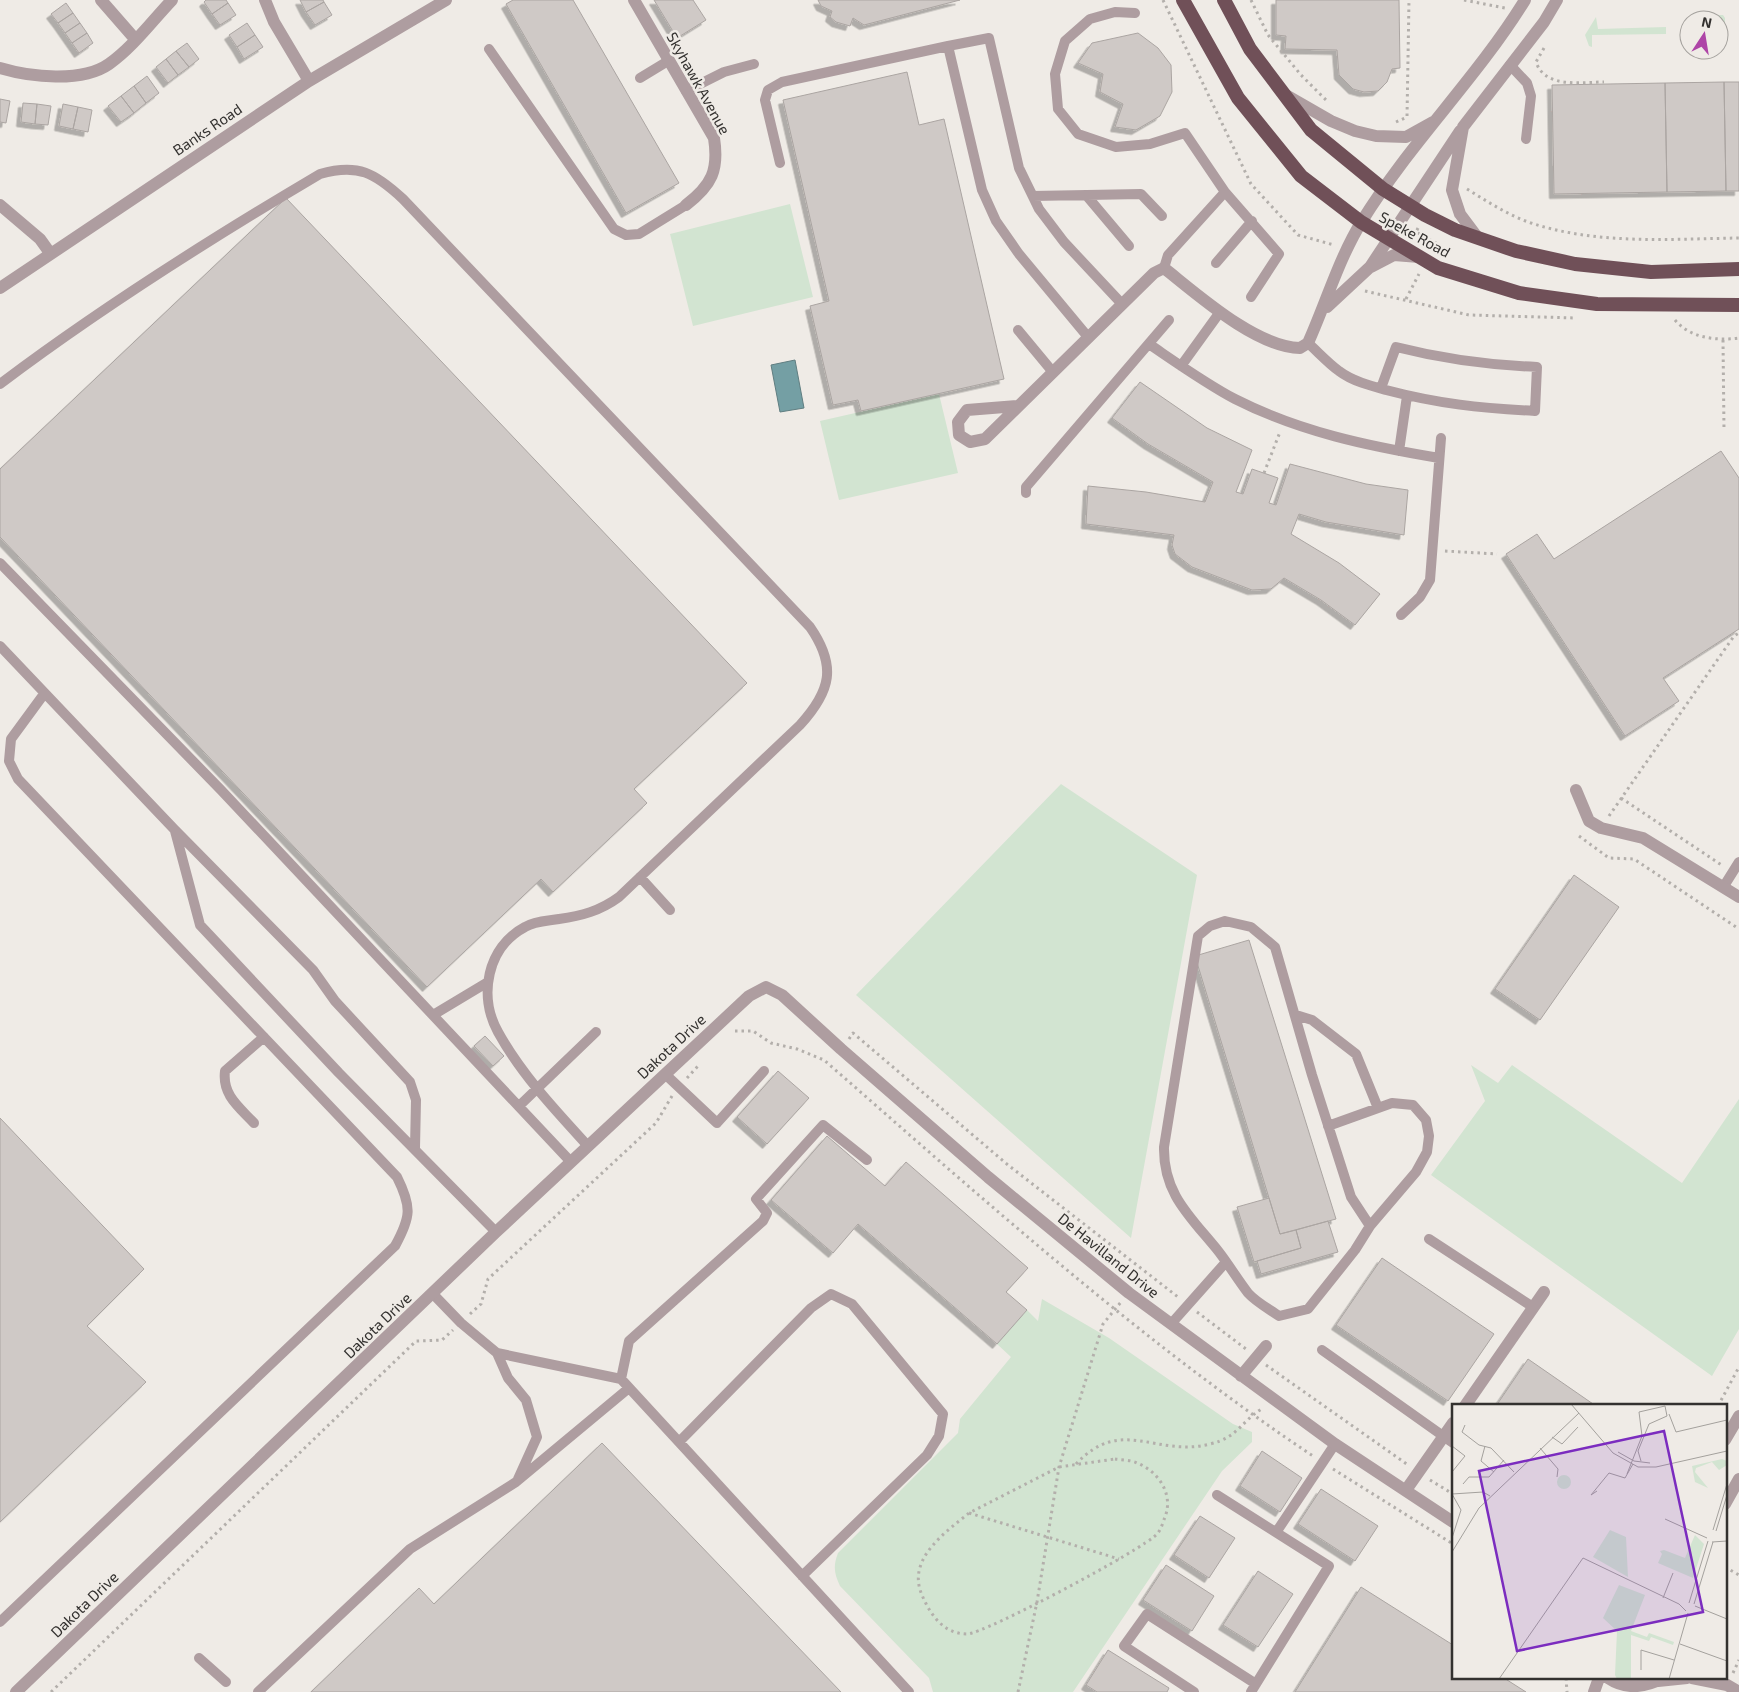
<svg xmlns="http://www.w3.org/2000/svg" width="1739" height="1692" viewBox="0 0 1739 1692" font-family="'Exo 2',sans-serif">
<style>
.green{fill:#d2e4d1}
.water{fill:#749fa4;stroke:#607e81}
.building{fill:#cfc9c6;stroke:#aba5a2;filter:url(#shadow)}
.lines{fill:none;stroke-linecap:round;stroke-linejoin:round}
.path{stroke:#b3afab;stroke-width:3;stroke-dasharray:2.5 4;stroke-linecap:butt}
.service{stroke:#ae9da0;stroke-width:10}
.minor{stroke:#ae9da0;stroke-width:12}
.trunk{stroke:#705058;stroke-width:14}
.labels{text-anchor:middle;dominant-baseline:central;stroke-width:5;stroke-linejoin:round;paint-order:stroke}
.street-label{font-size:15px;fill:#33312f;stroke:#efebe6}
.inset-road{fill:none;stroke:#a4a19d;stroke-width:1}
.view{fill:#7b2cbf;fill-opacity:0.15;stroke:#7b2cbf;stroke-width:2.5}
.inset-edge{fill:none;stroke:#33312f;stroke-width:2.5}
</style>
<defs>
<filter id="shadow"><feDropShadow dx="-4.5" dy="4.5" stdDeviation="0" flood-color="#0004"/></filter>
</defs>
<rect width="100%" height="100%" fill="#efebe6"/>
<!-- green -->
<path class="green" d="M1719,15H1723L1725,18V41L1720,45Z
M1596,17L1598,29L1666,27V34L1592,35V47L1589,46L1585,35Z
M790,204L813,297L693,326L670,234Z
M939,394L958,473L839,500L820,421Z
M1061,784L1197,875L1131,1238L856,995Z
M1471,1065L1498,1083L1512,1065L1682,1183L1739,1099V1329L1712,1376L1431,1175L1485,1101Z
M1042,1299L1109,1338L1233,1424L1252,1432V1442L1222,1471L1073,1692H933L929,1678L840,1586C834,1573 833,1566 838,1553L958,1433L960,1419L1011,1357L997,1344L1027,1310L1038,1321Z"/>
<!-- water -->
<path class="water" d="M795,360L804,408L780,412L771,365Z"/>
<!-- building -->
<path class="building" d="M206,0H226L228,3L212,14L204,2Z
M300,0H323L324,2L306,12Z
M513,0H573L679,183L626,213L506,4Z
M654,0H693L706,20L677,38Z
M818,0H960L864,25L853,18L850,26L836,22L830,17L832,11L821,6Z
M1276,0H1399L1400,68L1392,69L1387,82L1378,91L1364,92L1353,89L1339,75L1337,50L1285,49L1286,36L1276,35Z
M324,2L332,15L315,25L306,12Z
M66,3L73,13L58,23L51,14Z
M228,3L236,15L220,25L212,14Z
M73,13L80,23L65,33L58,23Z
M80,23L87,33L72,43L65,33Z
M247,23L255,35L237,47L229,35Z
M87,33L93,43L79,53L72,43Z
M1138,33L1158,48L1171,65L1172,92L1160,116L1136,130L1115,127L1123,104L1100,92L1103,74L1078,63L1092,43Z
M255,35L263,47L244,59L237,47Z
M187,43L199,59L189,67L176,51Z
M176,51L189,67L178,75L166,59Z
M166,59L178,75L168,83L156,67Z
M907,72L919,125L944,119L1004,379L861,411L858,400L833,405L810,306L829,301L783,100Z
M147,76L159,93L146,103L134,86Z
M1724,82L1726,191L1667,192L1665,83Z
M1724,82H1739V191H1726Z
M1665,83L1667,192L1554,194L1552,85Z
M134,86L146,103L134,113L121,96Z
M121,96L134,113L121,122L108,106Z
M0,99L10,101L6,123L0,122Z
M23,103L37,104L35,124L21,122Z
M37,104L51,106L48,125L35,124Z
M63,104L78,107L73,129L59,126Z
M78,107L92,110L88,132L73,129Z
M286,198L747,683L634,789L647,803L553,892L541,879L427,987L0,537V469Z
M1140,382L1207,428L1252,450L1236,492L1243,494L1252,469L1278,478L1269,503L1276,505L1290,464L1366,484L1408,490L1404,535L1326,522L1299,514L1291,534L1339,563L1380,594L1355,625L1321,600L1284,578L1271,589L1252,590L1192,567L1175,554L1172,545L1174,535L1086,524L1088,486L1146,492L1205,502L1213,482L1148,444L1112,418Z
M1721,451L1739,478V629L1663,678L1679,701L1625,736L1506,554L1537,534L1554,559Z
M1574,875L1619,907L1540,1020L1495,989Z
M1249,940L1336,1219L1280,1234L1195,956Z
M485,1036L504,1056L493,1066L474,1046Z
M778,1071L809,1098L767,1144L737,1117Z
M0,1118L144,1269L87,1326L146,1382L0,1522Z
M827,1136L885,1186L906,1162L1028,1268L1006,1292L1027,1310L997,1344L858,1224L833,1253L771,1200Z
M1269,1198L1280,1234L1296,1230L1301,1248L1254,1262L1237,1207Z
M1328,1221L1338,1252L1261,1274L1257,1261L1301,1248L1296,1230Z
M1382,1258L1494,1334L1448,1401L1336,1325Z
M1528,1359L1596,1406H1496Z
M602,1443L841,1692H311L419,1588L434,1604Z
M1262,1451L1302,1478L1280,1512L1240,1486Z
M1321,1489L1378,1526L1355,1561L1298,1524Z
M1200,1516L1235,1538L1209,1578L1174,1555Z
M1166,1565L1214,1596L1192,1631L1143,1600Z
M1258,1571L1293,1594L1258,1647L1223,1625Z
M1361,1587L1453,1645V1678H1504L1526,1692H1295Z
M1108,1650L1169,1688L1167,1692H1097L1086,1685Z"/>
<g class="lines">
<!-- path -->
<path class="path" d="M1163,0L1251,184L1298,235L1334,245
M1251,0L1268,35L1301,75L1327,101
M1464,0L1505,8
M1544,48L1536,62C1545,89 1582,82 1604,82
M1396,122L1407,117L1409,0
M1467,189C1488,202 1508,215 1531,223C1598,245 1669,239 1739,238
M1418,228L1416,232L1436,243L1433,249
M1365,291L1469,315L1576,318
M1406,299L1419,274
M1675,320C1690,338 1716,341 1739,338
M1723,340L1724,430
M1264,473L1280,432
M1445,551L1497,554
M1621,798L1723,866
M1609,816L1734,636L1739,633
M1579,836L1609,858L1634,859L1739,929
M735,1031H753L771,1043L797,1049L824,1060C982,1198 1139,1340 1313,1456
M849,1039L853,1033L1008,1165L1178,1297
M687,1078L698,1066
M1197,1312L1246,1349
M470,1314L481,1304L488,1279L656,1123L672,1096
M1266,1365L1408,1465
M1718,1406L1739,1367
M1115,1459C1122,1460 1131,1460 1137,1463C1158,1471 1174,1494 1165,1517C1163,1522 1161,1530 1157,1534C1144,1549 984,1634 967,1634C943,1634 930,1614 922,1595C906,1559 946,1532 969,1513L1059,1467Z
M1076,1464C1122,1415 1156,1458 1210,1444C1239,1437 1240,1422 1263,1408
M1333,1469L1453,1544
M1430,1480L1453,1494
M969,1513L1119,1559
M1725,1567L1739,1575
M1733,1673L1739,1660
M1566,1678L1567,1692
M51,1692L416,1341L442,1340L453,1330
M1018,1692L1037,1602L1059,1467L1103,1324L1121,1302"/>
<!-- service -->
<path class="service" d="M1135,13L1115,12L1090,19L1065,41L1055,74L1058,109L1078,134L1116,147L1150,144L1185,133L1225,192L1168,255L1164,268
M489,49L614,229L626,235L639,234L686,205
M1510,65L1527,83L1531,96L1526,139
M640,78L668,61
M686,91L724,72L754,64
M780,163L765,100L768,90L782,82L948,46
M1225,192L1279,254L1251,297
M1086,195L1129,246
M1033,196L1141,194L1162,216
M1216,263L1252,221
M1018,330L1052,371
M1088,337L1019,254L996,221L982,190L948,46L989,38L1019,168L1039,209L1064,242L1122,304
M1308,343C1318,352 1328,363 1339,371C1352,381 1371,386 1386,390C1439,404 1480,408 1535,411L1537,367C1489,365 1443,359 1396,347L1381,388
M1149,344C1177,363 1205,383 1235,399C1300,432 1368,446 1439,458
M1181,366L1220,312
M0,384C102,307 210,239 320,174C358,163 375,173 403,199L810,627C837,666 831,691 800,725L619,897C600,911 581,916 559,919C548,921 535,921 525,927C487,947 478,996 498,1032C521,1074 556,1111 588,1146
M1399,451L1407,396
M1026,493V487L1169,320
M0,563L221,790L571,1162
M1401,615L1420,597L1430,580L1441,438
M0,646L174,829L313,970L335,1001L410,1082L416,1100L415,1148
M175,831L200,925L339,1073L496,1232
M640,877L670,910
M1724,886L1739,862
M433,1015L488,982
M1296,1015L1312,1020L1356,1054L1378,1108
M665,1074L717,1123L764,1071
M519,1106L596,1032
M254,1123C239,1107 222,1095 225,1071L264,1037
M1328,1126L1392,1103L1413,1105L1426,1120L1429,1136L1427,1152L1416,1172L1370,1226L1355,1250L1308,1309L1279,1316C1269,1309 1256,1302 1248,1293C1238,1280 1229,1265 1219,1252C1192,1218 1163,1195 1164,1147L1198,936L1210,926L1225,921L1251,927L1275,947L1312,1075L1351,1197L1370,1226
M1429,1239L1533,1307
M433,1294L461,1323L497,1353L621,1379L909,1692
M1171,1324L1226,1262
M1322,1350L1453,1443
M497,1353L508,1378L526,1400L537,1437L518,1479
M621,1379L629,1341L763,1221L767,1213L756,1199L823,1125L867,1160
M679,1442L811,1308L831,1294L852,1304L943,1414L939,1436L927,1455L802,1576
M1217,1495L1329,1566L1251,1692
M1277,1531L1335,1444
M0,1622L395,1246C411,1217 412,1207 397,1177L18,779L9,761L11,739L44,694
M199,1658L226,1682
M258,1692L410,1549L516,1482L629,1388
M1194,1692L1124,1646L1147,1614L1256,1684"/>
<!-- minor -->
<path class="minor" d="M101,0L135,39
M265,0L274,22L309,81
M634,0L714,138C719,170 712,185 686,205
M0,68C30,77 82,83 109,64C133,47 152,21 172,0
M1284,94L1331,121L1355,131L1376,136L1406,137L1433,122
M0,205L40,239L50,253
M1478,238L1460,214L1452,190L1463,127L1544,22L1557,0
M1371,267L1394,255L1419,257
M0,288L309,81L446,0
M1327,307L1370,267L1460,131
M1017,406L967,410L958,422L959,435L970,442L985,439L1154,273L1164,268C1198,295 1256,347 1300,348L1308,343C1326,303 1339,258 1362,221C1410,143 1477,78 1525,0
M1576,790L1589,821L1601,828L1643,838L1739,897
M1241,1376L1266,1346
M1465,1406L1544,1292
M1725,1440L1739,1416
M1406,1490L1453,1423
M1725,1504L1739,1479
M1608,1678C1626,1690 1644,1688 1663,1678
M1692,1678L1727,1685L1739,1692
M1658,1681L1687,1678
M16,1692L496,1232L749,996L766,987L782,995L841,1049L988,1177L1129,1293L1335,1444L1453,1522
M1594,1692L1599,1678"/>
<!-- trunk -->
<path class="trunk" d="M1183,0L1238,98L1301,176L1361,222L1438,268L1519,293L1597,304L1739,305
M1224,0L1250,49L1311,130L1383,189L1425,215L1455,230L1516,251L1575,264L1651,272L1739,269"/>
</g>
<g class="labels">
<!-- street labels -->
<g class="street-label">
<text transform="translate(699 83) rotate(61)">Skyhawk Avenue</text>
<text transform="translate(207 129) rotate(-34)">Banks Road</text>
<text transform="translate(1415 234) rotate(29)">Speke Road</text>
<text transform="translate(671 1046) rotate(-43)">Dakota Drive</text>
<text transform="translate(1109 1255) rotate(39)">De Havilland Drive</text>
<text transform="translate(377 1325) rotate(-44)">Dakota Drive</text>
<text transform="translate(84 1604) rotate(-44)">Dakota Drive</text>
</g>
</g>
<!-- overview -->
<g transform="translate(1452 1404)">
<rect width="275" height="275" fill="#efebe6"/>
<path d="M270,55L275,57V61L267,66L260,58L244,64L243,68L256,84L243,78L240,62ZM105 78a7 7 0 1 1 14 0a7 7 0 1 1-14 0ZM158,126L174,133L176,173L141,153ZM243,131L252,140L241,174L206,159L210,150L208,147L212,146L233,154ZM167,181L193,191L179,227L195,233L197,229L222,238L221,241L199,233L197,237L179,231V275H165L163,271L165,227L151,214Z" fill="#d2e4d1"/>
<path class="inset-road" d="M119,0L161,49L186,63H204L275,47M217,10L224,28L275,16M13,21L10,28L27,41L39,44L62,68M100,33L110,40L126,23M0,42L13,52L0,68M33,42L29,57L42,68M88,44L106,65L105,73M166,48L182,57L198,59M175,70L190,32L187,8L213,2L215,12L197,20L186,47L189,57M11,80L17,73H37L52,56M145,87L139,91L157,69L173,74L181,60M0,90L31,88L38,92M213,115L255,134M261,126L275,80M264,127L275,91M0,134L9,106L0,90M260,138L275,137M0,148L27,104L127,9M211,194L221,169M237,199L256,137M242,200L261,138M243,202L275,215M228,240L275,257M189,266V246L222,256M47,275L131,154L227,200L234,207M217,275L236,209"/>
<path class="view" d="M212,27L251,208L65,247L27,67Z"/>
<rect width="275" height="275" class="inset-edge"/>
</g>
<!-- north arrow -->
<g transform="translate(1704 35) rotate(12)"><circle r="24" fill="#efebe6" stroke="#a4a19d"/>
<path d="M0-4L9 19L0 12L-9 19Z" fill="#ae45a7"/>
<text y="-8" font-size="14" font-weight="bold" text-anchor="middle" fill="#33312f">N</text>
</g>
</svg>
